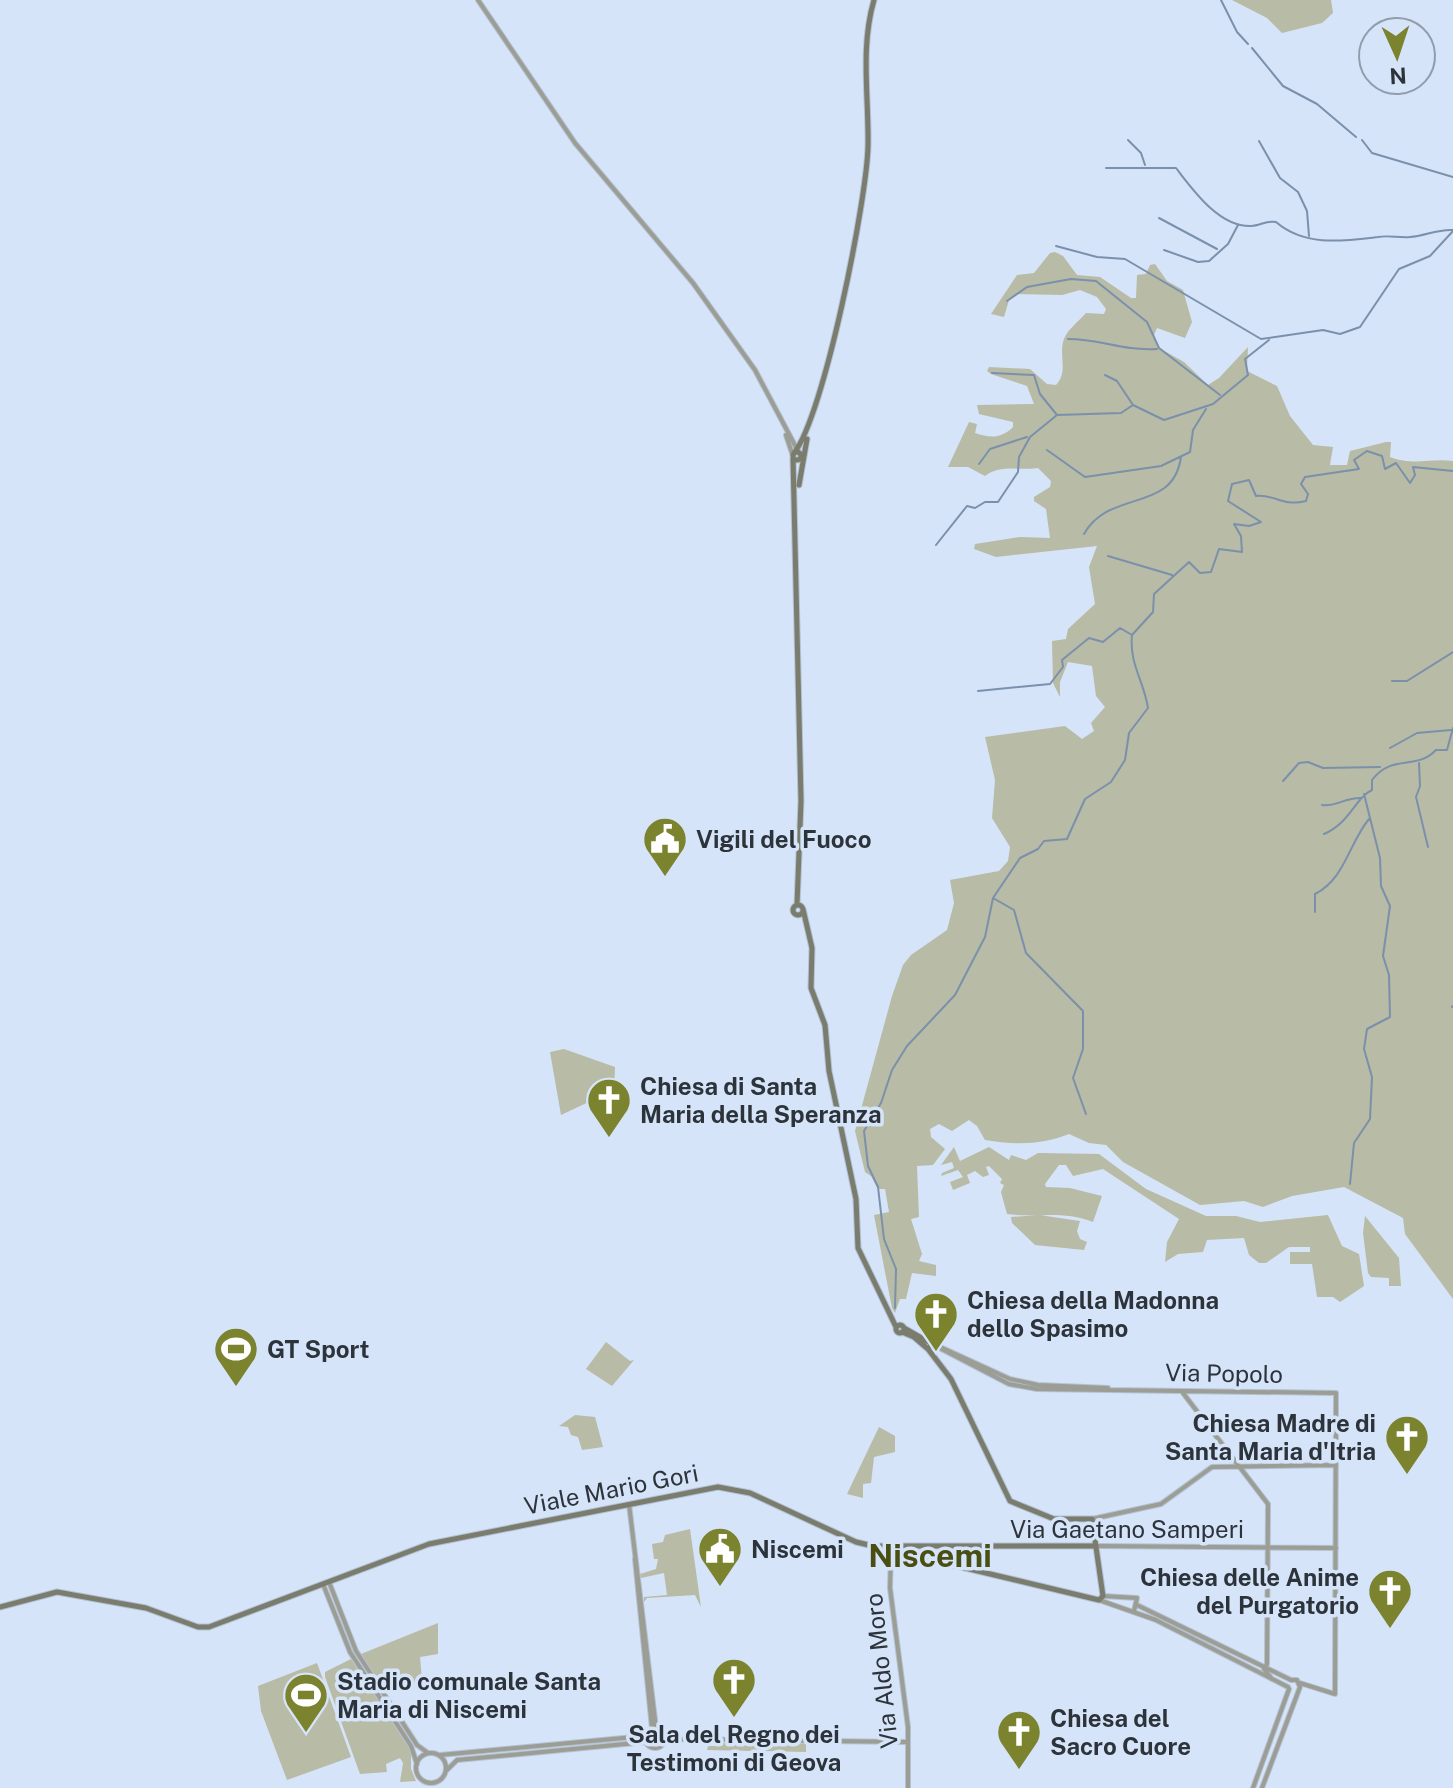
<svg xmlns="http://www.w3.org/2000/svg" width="1453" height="1788" viewBox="0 0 1453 1788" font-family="'Public Sans',sans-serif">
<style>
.green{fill:#b8bba5}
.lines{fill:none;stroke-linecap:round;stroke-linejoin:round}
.stream{stroke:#7a90ab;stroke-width:2}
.tertiary-casing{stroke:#b3c1d2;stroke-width:6}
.secondary-casing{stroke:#b3c1d2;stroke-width:7}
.tertiary{stroke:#9c9d94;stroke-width:4}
.secondary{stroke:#7a7c6e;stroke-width:5}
.labels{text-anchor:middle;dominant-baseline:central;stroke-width:7;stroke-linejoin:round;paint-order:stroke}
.poi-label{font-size:24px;font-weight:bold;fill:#2d333a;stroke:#d5e4f8;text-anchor:start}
.street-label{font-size:24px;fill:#2d333a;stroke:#d5e4f8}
.district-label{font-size:32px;font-weight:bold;fill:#4a4e12;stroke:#d5e4f8}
</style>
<rect width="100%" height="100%" fill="#d5e4f8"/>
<!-- green -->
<path class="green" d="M1232,0H1331L1333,13L1322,23L1282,33L1267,18Z
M1055,252L1063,256L1077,275L1100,277L1131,298H1136L1137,275L1146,274L1150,265L1155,264L1167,281L1183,290L1192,322L1185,338L1157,328L1154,335L1159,348L1184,362L1208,385L1219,378L1248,347L1247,371L1277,386L1290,416L1313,445L1333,447L1330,465H1347L1350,451L1386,442H1391L1390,457C1414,466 1430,458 1453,461V1299L1405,1234L1403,1218L1344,1187L1292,1196L1263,1207L1244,1201L1200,1205L1123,1162L1106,1145L1089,1143L1069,1134C1042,1145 1015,1145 985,1140L977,1126L969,1120L952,1131L939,1124L930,1129L931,1137L945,1149L933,1165L917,1166L919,1217L911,1219L922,1254L919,1261L936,1265V1276L912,1273L906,1299H900L895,1313L892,1308L874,1215L889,1212L885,1189H878L871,1176L865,1172L855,1131L892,996L903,965L911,955L947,930L954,903L950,880L999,871L1008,861L1010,847L992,818L995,780L985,737L1065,726L1082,739L1094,731L1091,723L1105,707L1096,696L1092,666L1068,662L1060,682V697L1053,683L1052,641L1066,639L1068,629L1095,604L1089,567L1097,546L996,557L974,549L975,544L1020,537L1050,538L1046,509L1034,501V497L1050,487L1051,481L1038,468C1019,471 1001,464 985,476L968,467H948L969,422L977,424L975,433C990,438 1001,439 1013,427V422L979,414L977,405L1034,404L1027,386L991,374L987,371L989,367L1030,369L1047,384L1056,385C1069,371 1058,355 1064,339C1067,330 1079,321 1086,313L1104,314L1106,309L1097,297L1080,290L1062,295L1016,294L1009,300L1004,317L991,314L1017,275L1034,273L1050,253Z
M564,1049L615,1067L614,1090L561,1115L550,1052Z
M954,1147L960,1161L989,1147L1009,1160L1011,1155L1026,1160L1038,1153L1099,1154L1146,1189L1206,1216H1236L1260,1222L1328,1215L1342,1246L1359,1254L1364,1286L1340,1302L1333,1297H1317L1312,1264H1290V1252H1310V1247H1289L1266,1263H1259L1249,1255L1244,1238L1207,1240L1203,1252L1178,1254L1165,1262L1167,1242L1179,1219L1103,1169L1073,1176L1066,1165H1059L1045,1184L1046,1187L1070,1188L1102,1196L1093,1222C1064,1210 1037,1218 1007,1214L1001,1192L1004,1185L1000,1183L1002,1179L989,1166L986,1167L989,1175L983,1177L975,1171L967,1175L970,1183L953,1190L950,1182L963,1177L958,1170L941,1176L942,1173L954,1168L952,1162L941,1165Z
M1039,1215L1080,1221L1077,1231L1080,1239L1087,1242L1084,1250L1035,1245L1012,1223L1011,1217Z
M1365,1216L1399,1258L1401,1286H1389V1278L1371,1277L1368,1273L1363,1233Z
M606,1342L630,1361L634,1360L612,1386L586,1369Z
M575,1415L595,1417L603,1447L582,1450L578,1437L571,1435L568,1427L559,1426Z
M879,1427L895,1436V1452L874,1457L871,1483L863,1484V1498L847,1494Z
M690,1529L701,1607L695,1595L647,1598L644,1602V1597L667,1595L664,1573L641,1578L640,1574L656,1569L658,1559H654L652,1544L663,1542L665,1535Z
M438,1623V1654L420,1657L422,1680L387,1693L361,1654Z
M351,1659L411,1750V1769L416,1781L400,1782L403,1763L400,1758L386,1764L387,1772L360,1774L325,1677V1672Z
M317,1663L351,1757L287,1780L261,1711L258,1686Z
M722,1743L806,1744V1752L707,1750L708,1746H721Z"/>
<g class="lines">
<!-- stream -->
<path class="stream" d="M1221,0L1237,32L1248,44
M1252,48L1283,86L1317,104L1356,137
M1128,140L1141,153L1145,165
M1362,140L1372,153L1453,177
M1259,141L1280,178L1298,192L1307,211L1309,236
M1106,168H1176C1193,190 1219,227 1251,226C1260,226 1266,220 1276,222C1305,247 1343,241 1378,237C1388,235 1399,238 1410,237C1425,236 1437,229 1453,230
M1159,218L1217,249
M1056,246L1097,257L1125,259L1261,339L1323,330L1340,334L1360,327L1399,269L1430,256L1453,231
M1164,250L1198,262L1209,261L1228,244L1238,225
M1007,301L1027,287L1071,279L1096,281L1147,322L1159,348L1220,395
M1068,339C1101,339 1121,351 1157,349
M992,373L1034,375L1040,394L1057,415L1121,413L1133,405L1164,420L1213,404L1248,375L1245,359L1269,340
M1105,375L1117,381L1133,405
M1047,450L1085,477L1161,466L1190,452L1193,430L1206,409
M979,464L990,449L1027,437
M1084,534C1110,488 1173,514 1181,457
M936,545L967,506L975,508L985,502H998L1018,472L1019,457L1030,437L1057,415
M1108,556L1172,575
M1392,681H1407L1453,652
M978,691L1050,684L1063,667L1062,660L1089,638L1103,642L1120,628L1132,635
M1390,748L1417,733L1451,730
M1419,763L1420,786L1416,797L1428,847
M1283,781L1299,763L1308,762L1323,768L1380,767
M1322,805C1337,807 1346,797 1361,798
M1324,834C1351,822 1355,798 1372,790V780C1393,753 1416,771 1436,750H1447L1453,728
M993,898L1014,910L1026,953L1083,1011V1049L1073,1078L1086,1114
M1315,912V894C1345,879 1349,843 1369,819
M1452,1007L1453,1006
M1350,1184L1354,1143L1370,1119L1372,1077L1364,1049L1367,1029L1390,1017L1389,975L1383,956L1390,906L1381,886L1380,858L1364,794
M895,1308L896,1269L884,1239L878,1187L868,1166L864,1131L881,1103L892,1070L907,1046L955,995L985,937L993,898L1020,858L1038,849L1044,841L1067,839L1085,799L1111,782L1125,760L1129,733L1148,708C1144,681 1129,664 1132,635L1153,612L1154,594L1189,562L1200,573L1211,572L1219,549L1242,552L1241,536L1234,524L1249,526L1261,522L1228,501L1232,484L1249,480L1256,496C1276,494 1282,507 1306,501L1308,494L1301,484L1305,477L1359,469L1354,460L1367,451L1382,456L1385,469L1396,463L1410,483L1415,475L1413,467L1453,471"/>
<!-- tertiary casing -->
<g class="tertiary-casing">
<path id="tertiary" d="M478,0L575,143L693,283L755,370L799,453
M786,435L793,456
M932,1344L1009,1384L1037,1389L1336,1393L1335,1694L1300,1683
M938,1346L1010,1379L1038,1385L1108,1388
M1183,1393L1268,1504L1267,1664L1264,1669L1272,1679
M629,1504L656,1728
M1092,1519L1161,1504L1212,1467L1336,1465
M1096,1546L1336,1548
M891,1551L890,1588L908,1727V1788
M635,1559L652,1728
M329,1582L356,1651L417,1745L428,1753
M323,1584L350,1652L411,1746L417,1764
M1103,1596L1137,1598L1134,1611
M1099,1600L1156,1620L1288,1687
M1137,1605L1291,1680
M645 1738a10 10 0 1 1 20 0a10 10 0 1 1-20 0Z
M665,1739L908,1742
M416 1768a15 15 0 1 1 30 0a15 15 0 1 1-30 0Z
M440,1755L645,1736
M447,1770L457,1760L646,1742
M1253,1788L1289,1689
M1262,1788L1300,1687L1297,1680H1291"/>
</g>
<!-- secondary casing -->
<g class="secondary-casing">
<path id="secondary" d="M793 456a4 4 0 1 1 8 0a4 4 0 1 1-8 0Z
M794,453C824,416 867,199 868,146C869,97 860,48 874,0
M793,458L801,801L797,905
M799,485L807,439
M793 910a5 5 0 1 1 10 0a5 5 0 1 1-10 0Z
M803,909L812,948L811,988L825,1025L829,1071L856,1199L858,1248L896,1327
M896 1329a4 4 0 1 1 8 0a4 4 0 1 1-8 0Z
M902,1332L914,1337L928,1349L932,1344L904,1328
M881,1546H1096
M0,1607L57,1592L146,1608L198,1627H209L429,1544L718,1487L750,1493L856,1542L1099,1600L1103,1596L1092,1519H1054L1010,1501L951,1379L928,1349"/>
</g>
<!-- tertiary -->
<use href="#tertiary" class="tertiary"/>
<!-- secondary -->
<use href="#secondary" class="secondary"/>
</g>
<!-- icons -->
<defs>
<g id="civic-pin" transform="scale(2.3)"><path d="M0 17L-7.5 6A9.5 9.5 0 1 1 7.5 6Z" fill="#7c832e" stroke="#d5e4f8"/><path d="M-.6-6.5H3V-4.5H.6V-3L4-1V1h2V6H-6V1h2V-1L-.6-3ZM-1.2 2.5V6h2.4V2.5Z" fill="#fff"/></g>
<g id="church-pin" transform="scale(2.3)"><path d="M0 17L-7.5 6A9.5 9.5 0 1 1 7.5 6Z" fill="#7c832e" stroke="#d5e4f8"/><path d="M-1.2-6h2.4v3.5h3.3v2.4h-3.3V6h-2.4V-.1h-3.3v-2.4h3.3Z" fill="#fff"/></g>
<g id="stadium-pin" transform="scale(2.3)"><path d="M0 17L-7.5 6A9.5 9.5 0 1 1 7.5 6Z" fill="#7c832e" stroke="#d5e4f8"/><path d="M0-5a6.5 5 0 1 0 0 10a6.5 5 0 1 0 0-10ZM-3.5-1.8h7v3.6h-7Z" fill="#fff"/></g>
</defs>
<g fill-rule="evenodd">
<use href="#civic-pin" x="665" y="839"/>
<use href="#church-pin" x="609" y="1100"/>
<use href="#church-pin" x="936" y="1314"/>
<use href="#stadium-pin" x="236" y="1349"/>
<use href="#church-pin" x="1407" y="1437"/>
<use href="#civic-pin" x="720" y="1549"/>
<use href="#church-pin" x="1390" y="1591"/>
<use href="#church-pin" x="734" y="1680"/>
<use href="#stadium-pin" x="306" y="1695"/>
<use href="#church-pin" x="1019" y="1732"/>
</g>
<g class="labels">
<!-- poi labels -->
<g class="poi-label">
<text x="696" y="839">Vigili del Fuoco</text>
<text x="640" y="1086">Chiesa di Santa<tspan x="640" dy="28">Maria della Speranza</tspan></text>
<text x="967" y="1300">Chiesa della Madonna<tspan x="967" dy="28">dello Spasimo</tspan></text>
<text x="267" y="1349">GT Sport</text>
<text x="1376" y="1423" text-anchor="end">Chiesa Madre di<tspan x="1376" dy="28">Santa Maria d'Itria</tspan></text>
<text x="751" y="1549">Niscemi</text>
<text x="1359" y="1577" text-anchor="end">Chiesa delle Anime<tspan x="1359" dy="28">del Purgatorio</tspan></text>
<text x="337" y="1681">Stadio comunale Santa<tspan x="337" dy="28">Maria di Niscemi</tspan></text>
<text x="1050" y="1718">Chiesa del<tspan x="1050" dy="28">Sacro Cuore</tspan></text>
<text x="734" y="1734" text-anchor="middle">Sala del Regno dei<tspan x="734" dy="28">Testimoni di Geova</tspan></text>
</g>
<!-- street labels -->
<g class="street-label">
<text transform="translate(1224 1373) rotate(1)">Via Popolo</text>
<text transform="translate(611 1489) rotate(-11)">Viale Mario Gori</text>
<text x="1127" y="1529">Via Gaetano Samperi</text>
<text transform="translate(881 1671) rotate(-96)">Via Aldo Moro</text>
</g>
<!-- district labels -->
<g class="district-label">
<text x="930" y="1555">Niscemi</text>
</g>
</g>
<!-- north arrow -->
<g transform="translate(1397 56) rotate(177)"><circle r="38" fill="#d5e4f8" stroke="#929dac" stroke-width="2"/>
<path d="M0-6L14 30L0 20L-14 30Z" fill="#7c832e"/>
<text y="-12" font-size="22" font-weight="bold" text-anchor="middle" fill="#2d333a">N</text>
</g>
</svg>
